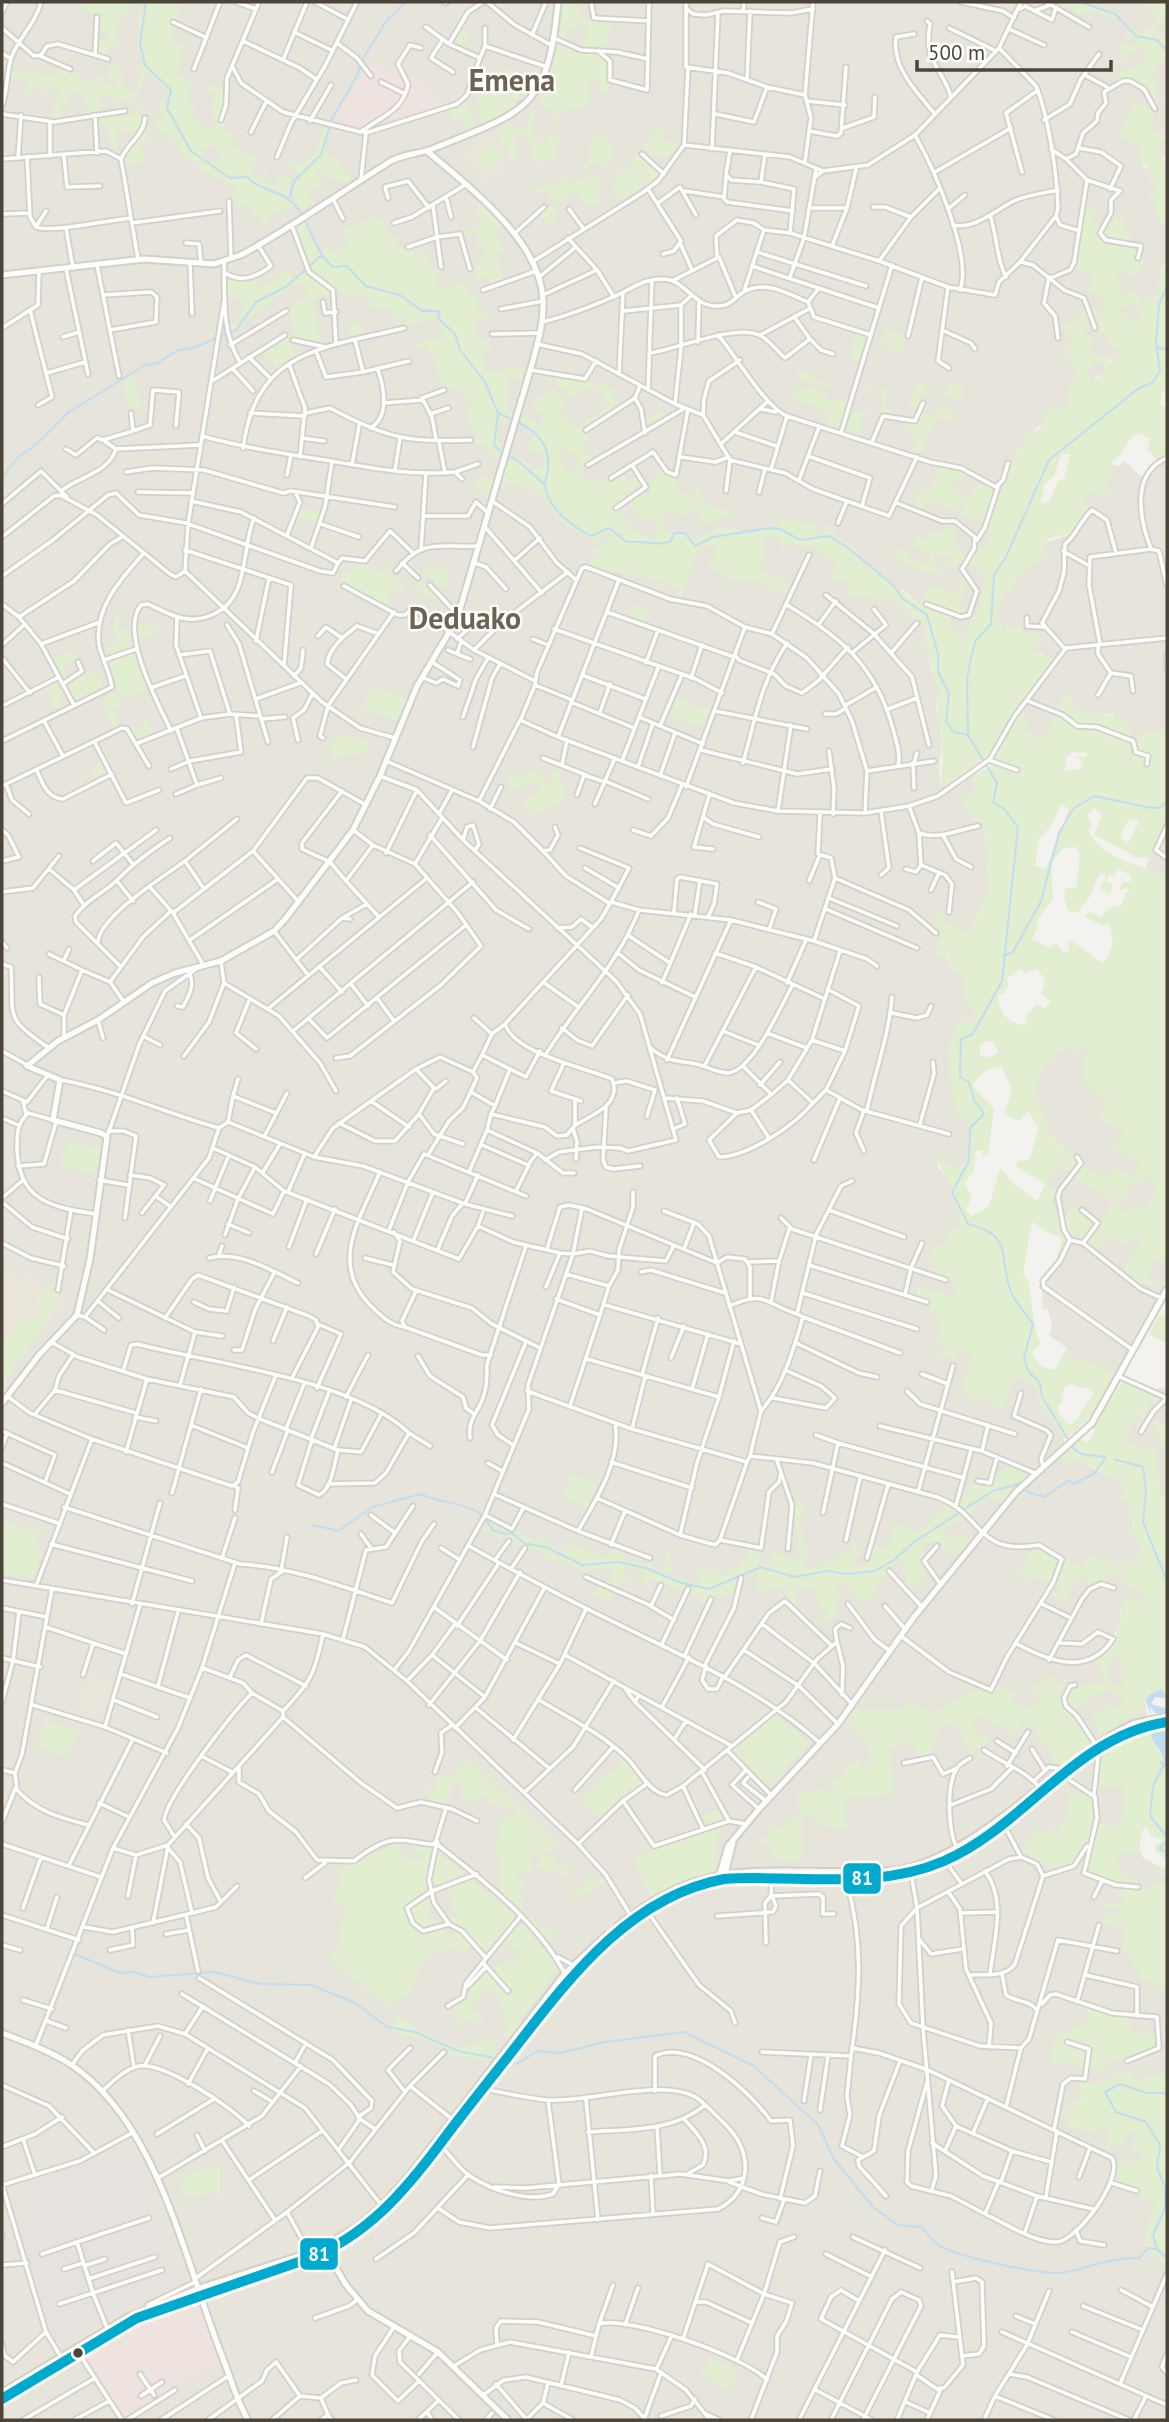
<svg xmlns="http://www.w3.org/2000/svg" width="1169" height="2422" viewBox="0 0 1169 2422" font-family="'PT Sans',sans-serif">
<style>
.residential{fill:#e7e4dc}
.industrial{fill:#e6e2de}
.education{fill:#eae5da}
.medical{fill:#eee3df}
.green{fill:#e1eecf;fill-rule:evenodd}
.water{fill:#c0ddf1}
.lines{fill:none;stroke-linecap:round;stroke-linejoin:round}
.stream{stroke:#c0ddf1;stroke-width:2}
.minor-casing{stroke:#d2d0cb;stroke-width:7}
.tertiary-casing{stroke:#d2d0cb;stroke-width:9}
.secondary-casing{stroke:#d3cfc5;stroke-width:10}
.minor{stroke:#fdfdfc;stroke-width:3.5}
.tertiary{stroke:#fdfdfc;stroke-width:5}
.secondary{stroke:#f7f6f1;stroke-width:6}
.bus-1-casing{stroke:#fff;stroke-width:16}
.bus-1{stroke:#00a9ce;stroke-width:10}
.bus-dot{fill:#4b4439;stroke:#fff;stroke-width:2.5}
.labels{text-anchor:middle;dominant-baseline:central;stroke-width:5;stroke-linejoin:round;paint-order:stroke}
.district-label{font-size:30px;font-weight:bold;fill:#6e6250;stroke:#fff}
.line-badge{stroke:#fff;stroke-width:2.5}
.badge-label{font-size:19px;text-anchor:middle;font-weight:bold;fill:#fff}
</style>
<rect width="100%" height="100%" fill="#f4f2ee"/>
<!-- residential -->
<path class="residential" d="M2,2H1167V160L1164,155L1141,166L1151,170L1155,185L1151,198L1167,227V262L1161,269L1159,293L1154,298L1145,346L1114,362L1103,355L1106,373L1096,377L1068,411L1037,427L1016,453L986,528L992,534L981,554L982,563L987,565L980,603L963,638L962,651L921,600L919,605L903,589L890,597L928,630L929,648L926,653L941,691L936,707L942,741L939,772L943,790L970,769L977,791L971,794L978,820L983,822L987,848L988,893L968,934L946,923L939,912L937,922L943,938L938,944V955L945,954L954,970L964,976V993L961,997L975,1013V1020L949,1047L953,1066L954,1109L968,1120V1161L956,1170L941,1158L937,1166L948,1179L956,1199L1006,1379L1023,1377L1039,1390L1041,1407L1057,1425L1058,1431L1064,1439L1065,1452L1059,1456L1066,1464L1071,1458L1080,1461L1123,1484L1131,1501L1129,1513L1134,1525L1128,1531L1143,1552L1151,1575L1145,1597L1137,1605H1125L1120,1612V1624L1113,1637L1121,1653L1122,1702L1126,1718L1146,1709L1152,1731H1158L1152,1738L1138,1844L1143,1858L1161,1867L1160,1875L1166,1877L1167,2073L1144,2082L1132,2080V2073H1116L1110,2080L1065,2109L1066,2118L1072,2127H1135L1160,2196L1147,2231L1146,2247L1167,2265V2420H2Z
M1167,452V731L1140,733L1133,760L1126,765L1113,714H1090L1075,710L1069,693L1063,699L1052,729L1040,740L1024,729L1019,708L1051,664L1043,654L1035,652L1021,627L1002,628L996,613L1004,595L1015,584L1014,577L1038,561L1044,543L1073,533L1087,511V496L1105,481L1113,464L1118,466L1125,461L1141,477Z
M1165,821H1167V878L1145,869Z
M1065,1047L1087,1049L1138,1163L1159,1189L1158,1220L1122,1272L1157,1289L1147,1277L1156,1257L1167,1264V1280L1116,1375L1096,1366L1070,1364L1066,1354L1069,1350L1049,1335L1052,1326L1048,1309L1043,1310L1042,1291L1038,1287L1041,1284L1039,1280L1057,1258L1062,1240L1049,1204L1045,1183L1059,1166L1078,1161L1050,1134L1034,1091L1043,1066Z
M1167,1387V1511L1166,1498L1158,1497L1160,1485L1155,1465L1144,1448L1137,1450L1124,1439L1137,1413L1143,1417L1152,1398L1163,1400L1154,1389Z"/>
<!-- industrial -->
<path class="industrial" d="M133,2143L180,2284L142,2299L56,2347L14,2217L38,2209L29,2183L128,2151Z"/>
<!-- education -->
<path class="education" d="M499,126L514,157L489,182L463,155Z
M2,1268L65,1292L58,1307L2,1387Z
M88,1668L115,1683L101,1723L73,1715Z"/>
<!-- medical -->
<path class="medical" d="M370,62L405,73L436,94L444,106L369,131L333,123Z
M198,2298L221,2360L124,2419L82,2351L123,2325Z"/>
<!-- green -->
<path class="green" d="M84,2H131L128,11L133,15L123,13L114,39L121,43L120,46L110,44L107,57L96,54L99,40H108L107,31L98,29L97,13L82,12Z
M138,2H164L173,5L180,2L170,41L184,45L176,74L192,85L187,99L195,107L192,114L206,129L220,122H224L223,129L236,135L232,146L259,159L250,172L253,178L259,177L268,169L263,180L276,186L280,181L275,171L290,178L288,198L294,206L268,216L271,225L262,229L261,216H252L250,205H237L236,198L232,197L234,185L201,170L197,163L180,154L178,139L174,137L168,146L166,144L170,137L152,127L162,114L156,107L161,103L169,104L168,89L146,72L136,99L142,103L138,113L145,117L142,127L135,137L119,130L118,146L112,148L107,125L96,126L95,116L115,110L134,115L138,104L129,101L122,102L118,109V98L100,96L99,112L82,113L88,110V104L83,103L82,92L75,91L71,93L70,103L60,105L61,119L52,120L57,90L50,88L47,94L43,93L44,86L36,84L33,94L26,91L29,80L10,78L12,71L23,73L25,69L55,77L57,64L94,83L97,75L104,77L102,83L114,87L116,80L107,77L112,61L120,64L122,89L135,92L141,73L138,67L145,66L137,37L139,16L145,6ZM217,145L222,159L208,161L202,155V150Z
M567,2L578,5L580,18L611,23L606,47L583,50L586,25L572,27L562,41L556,39L560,8Z
M1048,2H1091L1120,15L1118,20L1092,10L1091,13L1085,10L1077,19L1071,15L1075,10L1067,5L1063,10Z
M1148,2H1167V22H1159L1155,30L1167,39V58L1164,55L1151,75L1159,85L1156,94L1161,95L1160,100L1150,98L1145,87L1129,79L1113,84L1124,68L1128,70L1131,67H1140L1149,55L1141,47L1125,58L1117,51L1124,42L1131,47L1138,40L1127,37V25L1142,34L1146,27L1152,29L1157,13L1145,9Z
M460,28L471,33H468L465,48L454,44L453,40Z
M556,42L571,49L597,53L609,63L607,94L600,91L598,81L590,83L592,93L586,108L574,107L559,118L547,107L543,109L538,95L550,72Z
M505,68L525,76L521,83L532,94L524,102L520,98L514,102L518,107L484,128L476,110L481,107L478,102L489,77L500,80Z
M207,83L220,89L222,85L228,86L224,112L217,122C208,113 212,104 216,94L205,88Z
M465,101L478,130L469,133L462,117L453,121L447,110Z
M1135,101L1156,111L1151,129L1167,135V141L1161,140L1157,144C1169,157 1167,205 1167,227L1165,221H1157L1151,198L1155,185L1150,184L1151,170L1137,159L1140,147L1117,135Z
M532,110L537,117L532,124L535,137L540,138L545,149L549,140L548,135L554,131L562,139L554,148L558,153L553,160L534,161L528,134L514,137L519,150L512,161L498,129L509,120L518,131L527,124Z
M324,128L330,129L324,151L341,164L340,166L347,172L352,184L348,187L343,180L338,183L332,177L327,181L332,190L346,188L332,196L324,180L328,177L323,168L318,172L322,184L308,192L314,204L302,211C294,197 289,190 301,177L290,166L293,161L301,165L315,154Z
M664,129L661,140L680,144L675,151L659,158L644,148L655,130Z
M597,131L605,135L615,155L604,168L594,161L586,170L583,167L593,150L590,147Z
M142,133L152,139L142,144L145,160L138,164L124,162L130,144Z
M494,145L502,157L483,172L474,160Z
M618,152L629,165L638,153L663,174L654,177L648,187L618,153Z
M625,168L643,186L621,201L613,191L617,176Z
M589,173L601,185L594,192L601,200L594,206L585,205L575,191L562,201L560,198L553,202L545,190L537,194L534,188L555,183L565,175L573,185Z
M475,197L503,224L495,233L506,251L495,254L503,281L491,286L488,277L475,280L474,270L479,267L478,261L483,259L487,249L478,247V230L466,232V229L483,224L475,213L479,204Z
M1084,201L1087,209L1095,211L1094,222L1105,225L1107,216L1124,218L1123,229L1130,231V243L1144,244L1142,273L1125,277V268H1120L1119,279L1123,289L1120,292L1125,297L1130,292L1138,294L1141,303L1151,296L1155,298C1163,289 1156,275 1167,262V390L1162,392L1160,405L1167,409V452L1157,460L1147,450L1150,439L1139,433C1126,438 1124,455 1112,462L1114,475L1105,481L1110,491L1099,497L1093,490L1087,496L1088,511L1073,533L1048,539L1038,561L1015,577L1013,592L1004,595L996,613L1001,628L1022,627L1026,635L1037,632L1039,643L1033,644L1035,652L1053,659L993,751L943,790C940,774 943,762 942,746C941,721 933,717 941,691L933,682L934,670L926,653L929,648L921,641L928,630L890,597L884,603L862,595L859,599L847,593L849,581L840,579L835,581L828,577L836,563L817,552L818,549L789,543L783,552L780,551L783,544L777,540L779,537L764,535L763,550L767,552L761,560V570L790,581L787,596L766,589L761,581L728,579L721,572L709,568L716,544L697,550L681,595L683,601L676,600L680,589L668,584L663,590L664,582L588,566L590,559L598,555L592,550L594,547L600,550L605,543H609L611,536L608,531L594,544L590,538L570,529L531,485L528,491L510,483L507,486L499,482L507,453L529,463L533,470L542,467L545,455L523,447L534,438L529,429L520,425L522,417L526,416L538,425L542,424L544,415L532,410L537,396L548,397L552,389L567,399L560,410L577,429L610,404L594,385L571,398L566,390L556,387L555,377L582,381L590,379L618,392L614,397L618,405L583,431L589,441L582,446L593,460L578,473L585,480L593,475L600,483L610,476L622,473L628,483L635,478L628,469L631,467L645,486L616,506L633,527L632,532L648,536L654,542L657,541L655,531L660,525L655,521L641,520L627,501L643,491L647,495L652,493L647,485L662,468L678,480L676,493L695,495L696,488H701L700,503L708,498L707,506L732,511L730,519L721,515L719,522L704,523L698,520L699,512L692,511L687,515L666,513L664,528L668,533L685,531L696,541L714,529L732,528L746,533L779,527V520L783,519L814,523L819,535L824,533L823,524L835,528L833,535L854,547L864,563L882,573L918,605L932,585L956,593L962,580L968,583L959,605L971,609L963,616L953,614L949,625L963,638L980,603L987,566L982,564L979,570L966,564L974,551L981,554L992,534L986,528L1011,463L1028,436L1041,427L1048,407L1066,410L1070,383L1080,366L1064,354L1073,343L1062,327L1065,321L1071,326L1086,308L1090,323L1082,331L1093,339L1089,346L1096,356L1103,355L1110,362L1120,358L1121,351L1109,346V336L1095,328L1088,305L1099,312L1105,303L1088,289L1094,276L1075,267ZM1134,301L1141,319L1134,325L1119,309L1124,305L1128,309ZM1094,361L1103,363L1106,373L1091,382L1087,376ZM563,448L577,456L576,471L568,475L565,461L559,458ZM1070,454L1064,478L1058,481L1049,501L1041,504L1045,484L1054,476L1061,455Z
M554,203L559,212L553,216L556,222L542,232L548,224L539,214Z
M374,216L387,226L386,237H398L399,248H411L413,257L426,254L432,270L440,268L439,274L435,276L438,289L465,283L468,296L477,294L480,312L487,311V320L475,321L476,339L488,340L490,350L482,351L485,371L504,372L509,367L524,369L522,380L508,377L506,385L510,394L507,412L514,416L512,422L502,421L498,427L497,442L505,445L501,459L490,454L484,443L476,444L471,437L479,436L478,431L471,429L465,407L473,405L458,386L446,388L440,380L433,354H425V347L416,350L415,343L441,338V310L418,307L423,313L435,314L437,320L406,325L405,317H396L394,326L391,309L367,306L369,302L356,292L351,299C342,293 319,281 312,271C303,259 299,239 294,225L303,219L321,254L327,248L337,254L345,244V227L351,228Z
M291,267L288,271L292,279L304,269C313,280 326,283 333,296L312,299L322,343L335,342L325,346L310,340H290L295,353L315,351L278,369L263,353L273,346L277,350L276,343L296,330L287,313L298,301L306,299L303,285L294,284L229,335V321L237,325L243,315H240L243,300L226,296V280L254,279L260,289Z
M350,322H362V336L350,338Z
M885,328L907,336L902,353L890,347L891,342L887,341L881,355L882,347L878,342L888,339Z
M856,332L871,336L860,362L849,359Z
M800,370L810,375L814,370L815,380L832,385L830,388L805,381L797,373Z
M134,377L140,408L129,409L122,380Z
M917,380L945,393L949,380L962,386V402L928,388L918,410L909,406Z
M854,384L841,430L825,426L829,413L791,397L799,388L808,391L810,386L826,393L824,399L833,401L835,397L848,403Z
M865,386L889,390L885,407L891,410L890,413L881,416L878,413L885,401L881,399L883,393Z
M939,405L953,410L949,421L935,417L922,454L912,450L916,437L904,431L905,429L920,412L935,416Z
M851,409L866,413L858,436L843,431Z
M656,411L669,415L645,429L644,415L651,417Z
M931,464L965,472L963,481L955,478L951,484L956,487L954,491L965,498L955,511L928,501L922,511L914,508L921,488L930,491L936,471Z
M482,475L494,481L488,498L473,483Z
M978,483L997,489L989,513L982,522L960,514Z
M301,508L322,513L320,524L297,518Z
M950,522L956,525L953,548L968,555L959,577L960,563L956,567L950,564L952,559L938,554L934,558L943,572L941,575L914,569L891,554L894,548L903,551L905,546L908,551L906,557L926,565L931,554L913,546L917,536L927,540L932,530L942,534Z
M358,564H366L374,573L380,570L386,572L394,564L398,565L391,576L406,590L403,595L398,590H392L386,603L400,612L343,584L341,578L344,571L350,573Z
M444,565L446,572L452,575L441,592L431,586L433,580L427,575L422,581L439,593L434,601L413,586L428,568L433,570Z
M634,604L651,611L643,622L635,619L636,614L630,612Z
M116,615L120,616L118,629L133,631L134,646L106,659L105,656L109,654L107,645L117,643V633L113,628Z
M136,623L171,629L157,630L154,636L136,639Z
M73,651L76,660L62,668L67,678L64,681L51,658Z
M136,651L150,688L120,699L106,661Z
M94,669L107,690L74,703L65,683Z
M58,680L67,691L58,696L64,708L57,711L45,685Z
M372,685L407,699L397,721L362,708Z
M112,689L121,705L113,710L122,727L113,731L102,703L109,700L106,693Z
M1069,693L1075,710C1099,716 1109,711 1131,725L1132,747L1127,764L1133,760L1140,733L1167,731V821L1150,858L1136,857L1094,835L1102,815L1094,808L1087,816L1092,824L1088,830C1103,861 1140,863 1167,878V1264L1156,1258L1147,1277L1161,1286L1157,1289L1140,1281L1135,1284L1121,1272L1141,1244L1131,1237L1123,1246L1108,1236L1098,1250L1087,1244L1113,1203L1128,1213L1134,1202L1145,1209L1159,1189L1145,1175L1139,1185L1133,1182L1123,1194L1126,1196L1112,1202L1075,1176L1082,1166L1107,1177L1116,1167L1132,1178L1137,1170L1138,1163L1114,1147L1122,1133L1099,1117L1108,1103L1080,1079L1087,1050L1065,1047L1043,1066L1034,1091L1050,1134L1078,1161L1072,1174L1059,1166L1046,1183L1056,1191L1049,1204L1066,1215L1072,1206L1096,1223L1084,1242L1073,1238L1066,1241L1060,1259L1041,1284L1039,1280L1057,1258L1062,1240L1032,1222L1023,1275L1028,1280L1036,1333L1041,1343L1032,1353C1037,1364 1044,1370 1056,1369L1066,1348L1069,1350L1066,1354L1075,1361L1079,1357L1116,1375C1105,1397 1087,1426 1064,1439L1058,1431L1057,1425L1041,1407L1038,1389L1023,1377L1012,1379L1005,1411L982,1399L967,1400L968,1393L961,1390L967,1371H971L973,1366L968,1363L971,1353L961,1349L954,1360L944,1356L940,1363L936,1359L949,1345L937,1341L938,1320L929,1311V1301L916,1295L919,1286L952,1297L956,1285L933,1273L937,1264L928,1260L931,1246H943L954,1227L961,1228L956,1199L937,1159L941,1158L956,1170L968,1161V1120L954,1109C953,1092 943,1032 959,1024C965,1022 969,1025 975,1021V1014L961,997L964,993L963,976L954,970L946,954L937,956L936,950L942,938L932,929L937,922L932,917L939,912L946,923L968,934L988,893L987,848L983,822L965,809L961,800L977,791L971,777L991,766L1022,709L1027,712L1024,719L1028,722L1025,729L1040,740C1054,726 1056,706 1069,693ZM1073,752L1087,753L1086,757H1075L1083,761L1080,769L1065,771L1067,757ZM1061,804L1069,809L1048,863L1045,869L1035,866L1038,840L1052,825ZM1129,818L1139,822L1128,843L1120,838ZM1077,847L1080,856L1076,888H1066L1064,897L1068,911L1077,913L1089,898L1100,873L1106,876L1100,889L1110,895L1113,884L1106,882L1109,875L1114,876L1118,869L1132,876L1130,882L1123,881L1119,890L1129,888L1121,905L1107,909L1101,917L1089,912L1085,917L1102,925L1109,924C1115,939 1113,949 1103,963L1071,940L1068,942L1069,952H1063L1055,942L1050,948L1032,939L1039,924L1036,922L1053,898L1051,862L1063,848ZM1021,969L1025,974L1037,969C1044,977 1047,983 1041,993L1051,1002L1045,1009L1037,1004L1026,1016L1027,1025C1007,1023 1000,1015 998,995L1003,994L1009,985L1006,979ZM987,1041H992L999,1051L992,1057L980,1056V1046ZM1001,1066L1012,1089L1004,1113L1019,1121L1028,1112L1039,1128L1029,1160L1017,1161L1016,1166L1045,1184L1038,1201L1016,1186L1000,1168L989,1206L972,1216L966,1210L972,1195L964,1184L974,1171L976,1150L983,1151L982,1157L988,1154L994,1109L972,1085L986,1070ZM1073,1384L1081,1389L1088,1388L1094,1393L1071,1426L1058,1413L1057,1406L1061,1404L1065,1386Z
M676,696L706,709L712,708L707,725L697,726L668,715Z
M146,715L155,737L139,741L130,729L143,725L141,718Z
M341,734L357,736L372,745L361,755L347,754L332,760L328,747Z
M104,760L110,774L97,783L90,768Z
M534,769L541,772L538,775L547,787L554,780L549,776L551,771L558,770L560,781L565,788L566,797L536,815L522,802L541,790L534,782L510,790L507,783L510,773L520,776Z
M66,1141L100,1148L95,1174L61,1167Z
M44,1287L61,1295L55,1306L57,1308L2,1385V1341L9,1340L20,1318H36L41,1311L37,1301Z
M1159,1315L1167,1316V1344L1149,1334Z
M1122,1382L1150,1391L1163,1400L1159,1405L1152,1399L1143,1417L1137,1413L1124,1439L1134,1444L1137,1450L1146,1445L1154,1449L1163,1439L1154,1433L1152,1426L1156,1421L1167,1427V1444L1157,1451C1154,1467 1161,1480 1159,1496L1166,1498L1167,1511V1695L1161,1689L1146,1701V1709L1126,1718L1100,1737L1092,1715L1111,1704L1116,1708L1122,1702L1111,1689L1092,1697L1074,1711L1068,1709L1065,1699L1071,1686L1106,1684L1094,1659C1104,1651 1118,1637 1120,1622C1121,1614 1120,1611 1125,1605L1123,1600L1129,1594L1137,1605L1146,1594L1135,1588L1130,1592L1116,1571L1105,1581L1089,1587L1083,1572L1064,1602L1052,1595L1058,1590L1057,1585L1016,1573L1037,1545L1082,1568L1092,1553L1100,1562L1105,1558L1114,1569L1120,1566L1126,1569L1143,1552L1127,1530L1134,1524L1129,1513L1131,1501L1122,1500L1121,1495L1124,1493L1123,1484L1094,1467L1071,1458L1066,1465L1059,1456L1080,1439L1087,1443L1095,1430L1093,1427ZM1114,1656H1121V1687L1109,1684L1110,1661Z
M1012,1464L1031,1471L1005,1503L987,1498L963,1520L942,1528L949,1538L954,1535L960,1539L965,1535L973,1543L963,1555L960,1552L957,1556L950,1550L947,1554L932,1541L927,1544L924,1541L920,1544L926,1555L922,1563L928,1573L911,1592L902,1584L908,1580L901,1570L905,1566L900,1560L885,1570L887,1575L874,1587L877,1593L863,1606L846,1582L838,1581L836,1593L841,1597L836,1603L838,1614L826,1623L820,1617L826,1614L827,1609L819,1608L815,1590L809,1587L796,1588L797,1609L793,1610L788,1606V1588L756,1591L758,1573H746L738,1577L735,1593L727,1591L725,1597L715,1594L707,1609L698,1604L702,1595L691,1593L684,1604L679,1602L682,1592L652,1579L648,1587L640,1583L644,1573L627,1567L624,1573L631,1576L628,1583L620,1580L610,1602L593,1594L598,1586L607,1582L613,1568C603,1566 596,1572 586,1570L584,1573L567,1562L563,1566L562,1560L557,1557L553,1562L542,1555L543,1550H531L505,1535L498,1540L496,1535L480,1528L485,1518L494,1529L503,1533L507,1528L517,1530L535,1541L541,1536L547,1539L546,1543L564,1553L573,1543L606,1559L613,1549L624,1553V1560C635,1565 642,1562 653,1564L652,1570L659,1573L667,1552L671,1555L667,1564L679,1567L666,1575L700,1585L702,1579L695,1574L698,1565L715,1570L716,1574L727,1576L728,1567L735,1569L741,1567V1560H747L748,1549L761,1553L758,1565L770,1566L772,1552L798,1560C803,1540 792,1524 794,1503L799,1500L806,1512L798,1518L803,1533L801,1537L810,1555L804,1558L807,1569L823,1565L822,1558L837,1561L841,1550L849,1552L852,1542L857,1545L856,1549L864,1551L854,1557L852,1563L860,1567L869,1561L873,1546L886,1549L894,1522L916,1533L918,1528L924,1529C937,1507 960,1501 976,1482L989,1486C996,1477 1003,1470 1012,1464Z
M571,1474L597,1484L588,1508L562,1498Z
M2,1522L39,1531L33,1549L42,1552L33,1578L2,1574Z
M1047,1674L1054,1678L1057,1685H1069L1063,1697L1064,1710L1073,1713L1091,1744L1060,1767L1031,1726L1023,1719L1011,1736L999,1725L988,1724L984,1716L977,1717L974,1730L978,1736L981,1732L990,1737L982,1749L977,1747L971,1756L954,1723L936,1728L939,1738L931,1741L934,1751L917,1757L912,1741L889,1751L895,1794L844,1798L847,1828L827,1827L808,1815H801L803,1861L775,1860L769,1844H761L760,1838L772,1836L768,1824L779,1830L788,1824L787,1820L800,1815L798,1794L818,1789L832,1791L831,1780L845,1775L844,1771L859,1758L864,1769L873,1766L867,1741L845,1721L854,1710H900L910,1701L932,1714L976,1688L991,1693L997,1686L1016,1692L1013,1705L1032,1707L1038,1703L1041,1696L1026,1691L1028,1687L1041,1685Z
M774,1714L809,1742L767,1789L733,1753L734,1748Z
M46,1720L78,1732L68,1757L36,1746Z
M1137,1735L1151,1736L1164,1754L1165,1768L1167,1766V1860L1157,1853L1154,1847L1163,1840L1151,1836L1147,1827L1142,1831L1139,1852L1118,1855C1120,1869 1124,1878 1139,1881V1886L1115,1883L1085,1871L1098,1823L1114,1826L1122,1817L1121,1786L1097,1787L1102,1750L1126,1737Z
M468,1758L560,1848L533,1856L529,1863L532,1866L540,1863L538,1857L545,1853L546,1858L554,1856L556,1867L568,1865L567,1873L560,1878V1870L555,1868L550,1874L546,1869L534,1866L532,1875L519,1872L515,1878L527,1884L517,1894L523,1896L521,1909L544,1929L550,1928L557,1934L556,1939L547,1944L497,1892L501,1866L493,1848L498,1835L496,1826L506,1816L515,1817L516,1811L489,1804L490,1798L482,1796L480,1803L470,1800L464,1805L462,1783L453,1781L446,1806L428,1802L427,1791H433L435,1775L451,1778Z
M622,1758L647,1785L601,1820L581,1801L604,1776L622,1765L619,1761Z
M1084,1790L1092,1796L1095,1825L1081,1873L1045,1865L1025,1858L1019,1851L1036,1832L1057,1831L1067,1816L1068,1795Z
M720,1807L722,1822L703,1824L700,1817Z
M721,1826L714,1862L719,1864L717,1869L651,1897L633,1858Z
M414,1840L435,1848L429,1874V1895L435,1907L426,1912L428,1919L432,1918L435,1926L422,1930L406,1909C406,1921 418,1930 427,1934L438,1953L434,1951L418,1967L419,1973L408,1997L395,2000L390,2009L328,1957L329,1952L341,1943L339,1933L346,1909L333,1903L341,1866C360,1868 378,1850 397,1845L402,1855L421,1861L423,1853L413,1852Z
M438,1852L516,1917L501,1936L496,1937L489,1951L482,1952L466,1928L457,1927L449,1919L459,1916L457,1910H452L448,1889L432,1890L431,1879Z
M1161,1867L1167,1868V1994L1166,1989H1156V1983L1139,1980L1132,1958L1121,1950L1125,1928L1103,1924L1104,1913L1118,1915L1119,1907L1104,1908V1905L1120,1901L1124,1888L1144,1889L1152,1883L1166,1884V1877L1160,1875Z
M587,1875L594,1883L603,1878L605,1880L594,1891L573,1901L570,1895L577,1888L582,1887Z
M519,1922L560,1967L520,2020L523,2023L512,2037H503L508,2030L503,2020L504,2009L498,2006L502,1998L487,1986L472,2006V2010L483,2016L484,2021L478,2024L477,2017L462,2022L461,2027L455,2026L458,2018L452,2006L470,1997V1986L485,1970L506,1995L512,1993L513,1988L504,1984L489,1968L503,1965L508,1960L512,1963L521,1952L511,1944L508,1947L501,1942Z
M446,1926L444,1941L450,1942L456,1931L474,1947L470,1946L461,1956L454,1948L444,1954L433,1943L430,1932Z
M1078,2004L1128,2017L1129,2032L1158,2034V2047L1125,2061L1107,2058L1105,2069L1101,2068L1100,2073L1061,2061L1058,2067L1049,2063L1055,2056L1050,2053L1058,2032L1066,2034L1069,2027L1087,2024L1090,2014L1076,2007Z
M399,2015C426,2036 456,2057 487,2040L496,2041V2056L493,2061L459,2057L430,2041L406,2035L401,2037L390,2030Z
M1116,2073H1133V2080L1144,2082L1145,2076L1167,2073V2265L1146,2247L1149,2220L1155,2202L1148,2197L1142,2203L1139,2191L1113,2182L1116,2160L1139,2162L1143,2153L1130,2149L1136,2134L1128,2130L1123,2144L1113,2143L1111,2154L1105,2148L1108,2130L1097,2129L1094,2133C1078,2130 1066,2127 1065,2109L1083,2098L1077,2089L1080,2082L1099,2085L1101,2079L1110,2080Z
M220,2166V2193L184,2196L180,2184L189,2172Z
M710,2358L740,2371L729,2391L701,2374Z"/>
<!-- water -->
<path class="water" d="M1162,1689L1167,1698L1155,1697L1151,1704L1165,1708L1167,1713L1157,1715L1150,1707L1151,1716L1146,1701L1150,1694Z
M1167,1727V1766L1163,1768L1159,1760L1164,1762C1165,1751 1152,1745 1151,1734L1158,1731H1152V1728Z"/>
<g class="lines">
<!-- stream -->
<path class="stream" d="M146,2L140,43L145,65L171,90L167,108L191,151L230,178L247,177C266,196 286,187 302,215
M1080,2L1115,14L1136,36L1157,40L1167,51
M361,62L387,20L406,2
M290,197L294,181L321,155L332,119L358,74L360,64
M305,220C310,231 324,267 336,267C340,267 343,265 347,266L366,286L400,295L422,311H438L439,319L455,334L460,350L485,382L498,413L513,420
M1158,347L1167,350
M498,414L494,445L503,454
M519,423C539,432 550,446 548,469C548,475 544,480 545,485C547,508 573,527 591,536L609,528L627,542C642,540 659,547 671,541L674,533H685L695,546L713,537L768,528L780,529L800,540L829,536L847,547L894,586L902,598L927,615L938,654V671L949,694L946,722L954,732L968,735
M507,455L517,460L544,484
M2,478L18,457L37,444L69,412L145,365L158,363L178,350L193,348L236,330L256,302L286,287L321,256
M1003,956L1013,952L1041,901L1059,833L1073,809L1094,796L1152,808H1160L1167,801
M1105,1457L1081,1454L1074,1449L1042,1397L1040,1383L1028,1371L1024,1358L1033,1324C1027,1314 1015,1303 1011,1292C998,1258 1015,1235 968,1224L952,1192L969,1161L970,1128L984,1114L974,1100L969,1082L960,1077L961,1039L973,1034L1002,981L1018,827L1004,809L993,802L997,783L968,735L967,679L971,657L976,640L991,624L994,574L1005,559L1049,460L1139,388L1152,383L1160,371L1156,342L1159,304L1167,287
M1114,1459L1143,1467L1146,1490L1143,1522L1167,1581
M963,1510L993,1491L1018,1484L1030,1493L1044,1497L1069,1480L1074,1484L1095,1473L1105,1458
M313,1525L338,1531L372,1507L421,1494C447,1507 479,1499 492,1530L505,1534L512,1533L524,1543L548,1548L582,1565L618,1562L646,1568L681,1583L709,1589L761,1567L794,1577L828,1571L846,1574L875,1571L894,1560L914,1542L959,1513
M1162,1768L1153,1787L1150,1816L1167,1837
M1167,1842L1159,1848L1167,1853
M75,1954L120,1973L134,1972L150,1977L214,1972L261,1984L311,1985L355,2003L387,2027L415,2032L458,2051L494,2058
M508,2063L516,2064L538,2051L561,2053L605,2042L684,2032L754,2066L818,2125L834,2159L873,2207L897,2225L921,2227C928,2233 934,2243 940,2246C960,2257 1045,2277 1066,2272C1090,2267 1115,2257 1139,2258L1148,2248L1157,2249
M1167,2093H1147L1120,2084L1105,2092L1116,2112L1146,2122L1160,2145L1157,2167L1165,2187V2208L1153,2235L1157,2249L1167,2259"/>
<!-- minor casing -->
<g class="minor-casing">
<path id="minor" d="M236,2L256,9
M315,2L347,19
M487,2L515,25L551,45
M591,2L594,18L649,21
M686,2V67L728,73L767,87L805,95L811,118L805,161
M961,2L1003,11L1014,18
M1046,2L1089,27
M445,3L447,2
M687,9L693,14L706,15L724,11L791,13L813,9
M1020,9L1025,6L1052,20L1056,7
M743,11L744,2
M1034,11L1050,5
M2,12L7,2
M927,21L930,24C923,64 942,66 951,97
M173,22L205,37
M2,28L34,56L41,55L47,46L58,44L108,59
M485,28V46
M949,28L996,51
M1009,29L1044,45
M294,32L333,51
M914,34L896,37C892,68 916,91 934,113
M532,35L546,2
M554,38L581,50L617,52L648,59
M443,39L431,58L453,72
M243,41L300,68L316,79
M337,43L357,58L371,76
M449,44L468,12L483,2
M598,51L610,61V80L647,90L649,2
M2,53L11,59
M95,55L97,17
M40,56L70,69
M480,58L485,46L547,67
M283,60L307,2
M232,66L241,83L283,112L360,132H369L457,104L467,95L480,58L449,44L426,27
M194,69L220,2
M1085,75L1107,87
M747,80L750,11
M381,82L405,94
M805,95L813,2
M807,101L845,105
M2,106C8,90 6,72 12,56C20,36 36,23 41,2
M2,114L54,122L125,111
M716,114L754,122L767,87
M95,115L97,153
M221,120L226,105L227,78L259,2
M1044,120L1070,104L1081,79L1099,54
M310,121L331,85
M843,128L874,117L875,97
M362,131C381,117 404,110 408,84L398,64L410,45L421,48
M809,131L837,136L841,133L846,67
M251,132L266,102
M915,135C933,167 973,256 960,290
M684,145L688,68
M1079,148L1101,152L1121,166L1110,189
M712,149L718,13
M1051,149L1066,159L1087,180L1120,191
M730,151L726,174L731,180L761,182L765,154
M642,154L664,174
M50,156V122
M27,157L30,217L36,227C50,233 111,220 131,218
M64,157L67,187L100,186
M277,157L291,123L325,66L357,2
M18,158L21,115
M2,159L106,151L121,159C127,144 144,135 145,118
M121,159L138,259
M1066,159L1076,154L1083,133L1097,121L1098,113L1106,103L1104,92L1123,81H1130L1144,89L1155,109
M935,172L1011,128
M1022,172L1006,113L1038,90
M726,177L724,199L727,202L793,211
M815,177L823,171L868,165L915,135L999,48L1021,2
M361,179L366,133
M761,182L794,189L790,233
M648,189L681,241L674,251L663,254
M685,191L724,197
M1120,191L1111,200V213L1100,233L1106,240L1141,246L1138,258
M446,197L451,217
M388,198L385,187L408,181L429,208
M333,199L343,219
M229,201L231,258
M658,203L680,187L696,215
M433,205L441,267
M873,207H885L911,217
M809,208H847L832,246
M847,208L856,169
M569,209L583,228
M948,209L965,195
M2,214L30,213
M990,215C997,235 996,258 1006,277
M1056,216L1060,225L1077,230
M132,223L220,211
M394,223L412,217L465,185
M953,225C974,230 997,209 1014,201C1027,195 1044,193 1058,190
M292,226L309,272L333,290L336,344
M36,227L46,211
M66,228L73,268
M514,234L544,207
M568,238L597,270L614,297
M186,243L199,244L201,263
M681,245L692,270
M408,247L437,237L460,234L470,269
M757,252L866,286
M717,257L716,236L737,220L754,223L764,230L790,233L879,261L948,287L995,295L999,282L1020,262L1056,216L1058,208C1057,174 1049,118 1036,86L999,48
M879,261L911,217L940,188
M190,262L192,314
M224,262C225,297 221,331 240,362
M532,262L642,193L658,181L684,145L790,157L823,171
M1021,262L1033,265L1064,290L1084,298L1095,328
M97,265L119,376
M752,266L879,308
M66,269L88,374
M224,272C241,284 256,277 271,266L258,245
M790,277L804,238L816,169
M1049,277L1044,303L1055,316L1058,338
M538,278L576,247
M1051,278L1070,270L1074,263L1087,180
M674,280L719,257L736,298
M948,287L938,361L949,368
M483,290L536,271
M744,291L764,230
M103,295L151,292L157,297L156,322L110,330
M543,295L597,270
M224,302L188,524L185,571L322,702L360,728L395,738
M323,302L325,313L336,312
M808,302L819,288
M501,309L543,301
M30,310L52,397L38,405
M624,311L681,305L691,296
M795,318L810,339
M542,322C567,316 590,307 613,297C630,290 644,278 663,279C685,279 694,308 719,306C729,306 734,299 742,293C764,279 787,293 808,302L814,317L871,335
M2,328L38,305L39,272
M942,330L971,343L975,349
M492,334L540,333
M718,335C737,357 764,406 787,416L930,462L961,468L996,487L1003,480L1008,463
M760,335L809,309
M908,336L922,277
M63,337L79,332
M293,340L325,347
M355,340L363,372L409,361
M698,342L699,302
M537,344L582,354L675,404L703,415
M230,345L286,311
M316,351L326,377L363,372
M651,353C680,348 737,323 761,336C770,341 777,351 785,358L810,339L821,350L833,354
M249,357L270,378
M289,364L305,408L300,457
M233,369L253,391
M531,370L585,379L596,361
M47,373L85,362
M619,374L623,293
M214,380L285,335
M648,390L652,280
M422,398L444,390
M635,398L640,386
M384,403L423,400L432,417L436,439
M675,404L681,348V305
M761,409L776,412
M250,413L305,416
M306,413L330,408C386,438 408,443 471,440
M430,414L448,408
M370,428C390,418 384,387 378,370
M586,430L635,398L641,409L645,433
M133,431L150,425L153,390L179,392L176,426
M735,432L776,446
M841,433L892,265
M202,436C245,448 287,454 331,461C372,468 413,476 455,472L462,479
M302,438L324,441
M103,440L116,449L199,445
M439,442L445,473
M872,442L883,416L915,421L923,403
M722,443L767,402
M243,448C256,349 324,348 404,328
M66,449L76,455L97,438L103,440L133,431L131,413
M808,456L870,478L862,506
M681,457L715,462L729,457
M730,460L785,473L813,489L889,516L917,457
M352,465L359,426
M588,465L685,408
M771,469L787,416
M395,470L400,438
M126,472L152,468L204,470L283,493L291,491L395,507
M455,472L478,464
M287,475L291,455
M611,478L653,452L667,472L676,475L688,409
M799,480L819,427
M61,491C79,476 108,474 116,449
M726,491L730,460L703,415L704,399L709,381L740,360
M138,492L193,493
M759,492L765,469
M492,501L530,527L556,562L576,580
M897,503L942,521H955L975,537L974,549L962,569L977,591L969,615L961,617L926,604
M2,504L41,471L67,497
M616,508L646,487L632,465
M424,516H468L476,502L487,512
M838,523L847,501
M321,524L359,537
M485,527L542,593
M287,535L300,502L295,492
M2,537L54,496L60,495L97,515L170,574L176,577L185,571
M977,540L985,527L998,487
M311,548L325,507L332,461
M1151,549C1139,518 1131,473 1167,458
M185,550L291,585L284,666
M421,550L426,473
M1063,551L1088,565
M515,560L540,538
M339,562L342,558L365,561L390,531L412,552
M402,563L418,578
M475,563L486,567L506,589
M396,571C423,537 439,548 477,546
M2,576L53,540L108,495L116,493L139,515L186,523L320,571L333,573L338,563L241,512L191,501
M430,585L458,615
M344,586L398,615H405L411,609L433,620L474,650L535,681
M826,595L873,633L912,677L929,745
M2,604L19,617L41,644L74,705
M787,605C841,637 876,666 893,729C896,741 901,753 898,766
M607,612L734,657
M19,617L74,581L110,544L122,537
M177,617L176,645L201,718
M1027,618V626L1043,627
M819,624L836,601
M227,625L239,644L268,742
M554,629L696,679L722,693
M772,634L809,555
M318,636L326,627L342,638
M457,639L476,622
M533,639L548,645
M256,641L269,578
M461,642L457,654L470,659
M41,644L100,622
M1100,644L1089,585L1090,557L1151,549L1159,551L1167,586
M2,645L25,624
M1098,645V654L1111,673L1098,695
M1065,649L1042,623L1059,591L1064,572L1065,544C1076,536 1080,521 1092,510L1107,520L1116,553
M448,650L457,654
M474,650L501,623L568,572
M853,652L886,625L874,609
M892,652L917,623
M1167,654V668
M179,655L210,651L230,714
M735,655L739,660L774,674L786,686L802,693L818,681L848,647
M2,658L30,693
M104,660L136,649
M646,663L658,630
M1111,673L1131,676L1133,691
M582,675L645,699
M294,676L301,668L303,650
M422,677L436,683L443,679L458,686L460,680L432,662
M691,678L702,645
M346,679L327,664C329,648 344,636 357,626L379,634
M64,683L82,671L78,662
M535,685L572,700
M153,687L185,676
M256,699L300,683
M1028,701L1063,715L1077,726L1097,727L1133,741L1136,752L1148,756L1147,764
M571,702L634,728
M846,705L877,687
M2,706L59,677
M888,709L917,698
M715,711L807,729
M600,712L610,684
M825,714H836L846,708
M463,717L476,679L488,658
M639,717L703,744
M262,719L285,717
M521,719L535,685L537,672L582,568L586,567L670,599L707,606L745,627L772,634L807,658L839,694L852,721L867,771L865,813
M44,721L63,756
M660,726L681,677
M171,731C158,703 119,632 141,605L148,604C171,615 188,626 214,614C250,598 241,549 254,518
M558,737L619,580
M323,738L320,736L328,706L394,612
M298,740L293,718L304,710L313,693
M2,741L112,687C110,673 102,659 99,645C94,607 121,579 144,553
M95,743L126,803L159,790
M138,743L201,718L230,714L260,716
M473,747L492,678L500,664
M701,750L797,774L832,769
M829,751L834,788L833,814
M543,758L586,775
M989,760L1017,770
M386,761L479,801L520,720L558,737L734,803L778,811L865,813L909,806L938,796L990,759L1014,717L1066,648L1167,638
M622,761L658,668
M743,763C756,717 760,684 787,643
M913,763L914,788
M914,763L917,753
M562,765L567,740
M638,767L653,723
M171,769L190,761L241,752L236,715
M37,771C43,784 47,798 63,799L112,774
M867,771L934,761
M380,776L417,790L463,840L616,981L640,1014L676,1140L628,1151L620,1148L597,1147L559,1152L545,1160
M660,776L675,733
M605,781L648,799
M6,784L12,800L29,814
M197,785L221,778
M2,786L122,728L127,729L149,766
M686,787L745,627
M176,794L197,785L177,729
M577,795L584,775L605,782
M709,796L694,847L713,849
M479,801L514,822L543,851L550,850L558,835L555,827
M595,804L615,758
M909,806L919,833L921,865L945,875L952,884L949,912
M490,809L501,787
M778,811L791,725
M881,811L889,868L881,875
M439,814L452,790
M820,814L818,854L831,858L835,878
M703,817L713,824L759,837
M1167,826L1156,850L1167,858
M2,830L8,835L19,857L2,861
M353,830L373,845
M633,830L651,836L668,818L682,785
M919,833C938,840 958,830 978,826
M430,835L496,910L529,929
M943,835L956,859L971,867
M463,840L467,827L473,825L479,844L475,850
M580,848L629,868L611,902
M253,851L298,901
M543,851L566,876L609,903
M386,853L417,790
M93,861L116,843L132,863
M415,864L442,818
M585,868L619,888
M49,869L74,890L83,904
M906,869L916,872L921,865
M117,881L133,901
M346,881L379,917
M809,881L819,857
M149,886L173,913L204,966
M204,889L185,861L237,819
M74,890L156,830
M931,890L939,873
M2,892L33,888L59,856
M829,898L897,926
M758,902L776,909L769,930
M826,909L917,948
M674,912L677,879L680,877L717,884L714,904L708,917
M173,913L253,851L307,778H318L366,805
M695,914L700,880
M344,917L367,904
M557,928L572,927L581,919L593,928
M274,931L308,975
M629,936L670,963
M190,940L278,879
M98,941C101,916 164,876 185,861
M814,941L835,878L909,910L936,933
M2,942L7,948
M618,953L639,970L695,997
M715,953L756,967L825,999
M49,954L82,970
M64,960L69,949
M296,960L342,918L350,919
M221,961L224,983L279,1016L320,1063L336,1091
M2,964L11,967C14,1018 3,1017 49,1048
M120,966L76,922L75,916C88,898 103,894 117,880C134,863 150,851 170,838
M319,966L342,992
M39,977L40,1004L64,1015
M543,982L577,1006
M662,983L691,914
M787,983L806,940
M351,984L368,1006
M829,990L859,1006L845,1051
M250,998L236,1033L256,1049
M377,998L394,1021
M124,1002L110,982L143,937L171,911
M177,1006L183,1007C188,997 195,986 190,975
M269,1008L427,878
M892,1013L917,1018L927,1015L931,1006
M474,1018L492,1034
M309,1019L327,1038L466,925
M98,1020L103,1038
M562,1028L577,1040L592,1046L628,995
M293,1031L473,882
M723,1031L758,1045
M767,1033L807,1048
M143,1036L160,1045
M64,1037V1015L82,970L110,982
M812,1040L845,1051L826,1090L862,1110L949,1134
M651,1048C667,1062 676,1060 696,1064C706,1066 718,1073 728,1073C753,1071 781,1006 792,986
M2,1051L27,1065
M540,1051L526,1077L482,1055L492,1034L505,1024L601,919L611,902L639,910L731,920L814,941L867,959L877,966
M546,1054C576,1006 619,963 639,910
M184,1056L209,1022L224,983
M336,1058L350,1056L441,985L481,946L458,913L415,864L373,845L346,881L330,862L302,849V843L342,791
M667,1060L731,920
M564,1063L551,1091L581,1101
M705,1065L756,967
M743,1066L771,1094
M473,1072L482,1055
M61,1080C116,1090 166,1113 219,1128
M788,1080L813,1103L826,1090
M614,1083L627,1081L655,1090L647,1116
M760,1085L780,1062
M436,1089L446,1081
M2,1091L27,1102L48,1075
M471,1092L495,1106L491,1114
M233,1096L238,1079
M665,1098L703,1101L737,1113L751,1110L771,1095L788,1080L812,1040L840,951
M23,1101L26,1114
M371,1101L409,1127
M575,1101V1125
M495,1106L510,1069
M606,1108L603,1160L606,1167L613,1169L640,1166
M751,1110L769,1138
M867,1110C875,1072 889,1035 892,997
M737,1113L709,1140L719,1157C748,1157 795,1125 813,1103
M419,1114L434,1134L463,1144
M2,1118L18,1125
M53,1120L28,1113C17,1124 17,1133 17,1148C18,1200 50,1207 95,1214
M228,1122L314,1157L363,1166L465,1204L512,1216
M339,1123L375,1141H395L419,1114L434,1088L416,1069
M920,1124L934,1074L933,1062
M573,1129L577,1141L576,1159
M673,1129L685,1124L677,1098
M487,1130L491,1114L545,1127L557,1136L567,1135C571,1130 574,1125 579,1123C594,1114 622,1104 612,1079C584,1067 515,1054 505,1024
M108,1131H124L136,1136L125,1218
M107,1137L139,1045L165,991L196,969
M264,1137L287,1093
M482,1145L528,1165L537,1153
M213,1148L255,1167L284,1191L459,1259L478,1226
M864,1151L856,1133L864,1110
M314,1157L333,1128L416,1069L440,1057L473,1072L477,1078L463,1108L449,1121L428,1155
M1077,1157L1081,1163L1060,1190L1058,1197L1064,1230L1070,1240L1083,1243L1098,1223L1082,1210
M814,1160L840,1098
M18,1166L44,1164L56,1122
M263,1172L280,1144
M380,1172C361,1217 329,1262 369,1304C380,1315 389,1325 405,1327
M469,1172L487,1130L537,1153L563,1173H574
M130,1175L150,1178L164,1185L142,1213
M193,1178L273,1214L284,1191
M99,1180L128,1185
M516,1191L529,1165
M288,1192L305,1153
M157,1197L171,1207
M2,1198L22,1181
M210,1201L229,1155
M2,1202L32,1227L68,1239
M465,1204L478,1175
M484,1209L478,1226L513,1242L560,1253L573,1254L590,1251L608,1256L666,1261L673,1247
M829,1210L904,1237
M664,1211L698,1224L709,1236L761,1411L750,1456
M781,1218L792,1229L946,1280
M228,1224L249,1233
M389,1230L408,1182L424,1154L526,1196
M394,1232L400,1241L393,1272L412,1289L472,1308L492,1324L540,1348
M225,1235L238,1199L255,1167
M414,1239L433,1192
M1070,1240L1060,1261L1043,1281L1044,1287L1133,1350
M2,1243L31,1258L64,1266
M1083,1243L1141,1289L1161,1298
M289,1247L307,1199
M438,1249L452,1216L463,1203
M547,1249L560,1207L569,1205L587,1209L717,1263L727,1257L745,1259L750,1267V1297
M684,1249L694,1223
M316,1254L335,1209
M219,1255L222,1246
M209,1258C239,1250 272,1271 298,1283
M365,1258L393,1265
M748,1262L779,1261
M809,1265L927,1302
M641,1272L651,1270L725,1293
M566,1274L609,1286
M546,1287L560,1253
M58,1290L71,1210
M108,1290L195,1332L222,1336
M416,1291L402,1321L405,1327L482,1355H491
M803,1293L917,1329
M905,1295L911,1268L922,1243
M556,1299L600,1315L609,1286L618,1270L619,1250L633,1207V1192
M99,1302L119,1318
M194,1302L209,1309L227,1311
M771,1302L779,1261L790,1227
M605,1305L741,1344
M729,1306C767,1290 763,1303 797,1314
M227,1310L234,1287
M77,1315L85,1317L104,1330
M85,1317L209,1158L219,1128L228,1122L233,1096L276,1113
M803,1317L900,1353
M165,1318L192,1279L198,1275L309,1316L316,1320L318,1327L292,1378
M273,1341L287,1307
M51,1342L78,1357L147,1379L234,1397L248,1413L260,1419L338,1450L361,1452L382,1413
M796,1343L859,1373L877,1377
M234,1350H242L255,1310L274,1273
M418,1356L430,1376L463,1397L466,1408L474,1414
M671,1358L684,1326
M587,1359L719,1397L697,1463L680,1535
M123,1371L131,1345L137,1344C214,1364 353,1379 409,1433L386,1473L375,1483L329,1484
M922,1374L948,1384
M642,1375L658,1318
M1120,1377L1167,1398
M180,1385L195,1332
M317,1388L341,1334L318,1324
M692,1389L708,1334
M55,1390L136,1413
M527,1391L632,1429L747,1462L750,1456L813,1463L937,1497C984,1514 975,1556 1039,1545L1062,1559L1053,1583L1007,1657L991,1690L949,1672L901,1636
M907,1391L920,1404L1015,1434
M1021,1393L1014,1416L1046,1430L1051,1435L1041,1459L1043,1465
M7,1396L30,1413L92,1439L232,1486L238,1482L253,1432L276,1375
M346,1397L368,1355
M719,1397L734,1341
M773,1398L826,1408L835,1398L821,1386L785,1370
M570,1406L600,1315
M761,1411C784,1385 793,1350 803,1317L797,1314L816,1235L841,1186L852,1181
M35,1414L55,1390L59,1376L73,1355
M135,1417L156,1421
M191,1425L248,1448
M880,1426L982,1451L1035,1473
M286,1429L304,1384
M632,1429L645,1377
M2,1431L55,1455L45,1482
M1141,1432L1153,1412L1167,1398
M409,1433L430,1446
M816,1435L838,1443L823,1513
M470,1438C468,1423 474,1416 480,1405C487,1391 487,1378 487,1364L526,1246
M311,1439L329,1392
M312,1440L298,1485L319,1495C332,1489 334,1464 338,1450
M838,1443L964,1478
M513,1445L498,1435L492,1425L526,1342
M2,1447L7,1433
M334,1449L351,1400
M982,1451L988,1425
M126,1452L147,1379
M777,1461L792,1505L788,1549
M611,1462L692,1488
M2,1463L70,1494
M488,1463L502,1471
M272,1472L288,1430
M978,1481L990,1483L997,1457
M235,1486L238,1488L235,1510
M918,1492L953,1366
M172,1493L201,1389
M494,1494L578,1531L650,1558
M597,1498L680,1535L715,1545L720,1540L747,1462
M2,1504L58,1523
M956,1505L971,1450
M64,1507L240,1564C293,1567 343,1587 392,1603L422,1541L434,1524
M371,1515L395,1533
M485,1515L512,1529L524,1507
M578,1531C596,1500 622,1460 615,1423
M361,1534L371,1548
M720,1540L761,1548L769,1492L779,1482L781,1473
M846,1540L860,1478
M51,1544L192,1581
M611,1545L625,1511
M469,1546C519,1574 570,1601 622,1626C691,1660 762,1691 820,1743
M937,1546L924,1561L941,1585
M441,1548L460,1560
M222,1558L235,1518
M867,1558L888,1485
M495,1560L509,1541
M511,1569L525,1548
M281,1571L287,1537
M889,1571L922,1607
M586,1577L647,1604L674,1620
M2,1580L323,1634L365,1647L407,1681L578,1844L606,1875L631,1916
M36,1586L92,1439
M132,1604L160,1503
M848,1604L874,1639L890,1651
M1042,1604L1071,1618
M651,1606L661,1585
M885,1606L905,1629
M2,1608L47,1617
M435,1608L507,1660
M261,1624L271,1579L283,1571
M762,1624L815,1664L852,1704
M457,1626L499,1563
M46,1627L126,1654
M343,1639L366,1550L386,1547L413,1506
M837,1642L843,1666L842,1695
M516,1643L560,1664
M662,1644L688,1589
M1017,1644C1049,1661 1088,1677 1113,1639L1098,1632L1082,1644L1061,1643
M744,1650L799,1686L838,1724
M432,1655L485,1697
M565,1655L732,1746
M685,1655L711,1599
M2,1658L40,1667
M1049,1660L1082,1599L1090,1589L1101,1584L1114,1588
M705,1665L734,1608L741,1578
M706,1666L702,1680L708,1689H717L723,1677
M203,1668L243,1683L252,1693L283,1711
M394,1670L409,1651L485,1515L529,1409L528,1385L573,1254L582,1208
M121,1674L190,1698
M83,1675L93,1644
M230,1677L238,1660L246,1655L306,1686
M724,1678L769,1613L785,1601L832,1646
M407,1681L432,1655L455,1624
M1075,1685L1070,1686L1064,1698L1066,1706L1077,1716L1096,1745
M158,1686L178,1612
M626,1690L635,1702
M639,1695L635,1702L705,1770
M114,1700L157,1717
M539,1700C569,1718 601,1733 627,1758C639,1770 649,1793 667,1795L683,1786L786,1702L817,1659L837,1642L835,1629L841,1624L850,1628
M2,1702L13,1661L19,1612
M33,1705L105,1727L167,1753
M429,1705L480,1641L520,1572
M662,1707L689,1657
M476,1708L549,1768
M283,1717L361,1783L397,1808L421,1802L452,1809L477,1821
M105,1727L140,1605
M455,1728L485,1697L545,1587
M675,1738L686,1721
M513,1740L560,1664L586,1609
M997,1741L1016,1753
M1032,1749L1045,1770
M727,1750L772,1796
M984,1750C1002,1763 1025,1770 1039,1787
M203,1757L232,1772
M904,1763L933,1757L943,1774L957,1768
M239,1766V1782L259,1794L269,1811L296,1832L317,1860L354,1861C393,1831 398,1841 438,1845L437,1841L434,1843
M1007,1766L1028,1732
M2,1770L15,1773L22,1754L52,1589
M746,1770L732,1785L759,1809
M435,1772L442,1752L441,1733L452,1725
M702,1772L729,1821
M15,1773L17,1790C36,1811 60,1818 88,1825
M1062,1775L1095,1797L1097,1818L1084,1873L1116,1885L1138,1887
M748,1777L743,1783L766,1801
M1034,1781L1049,1767L1062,1769
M683,1786L703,1829
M575,1790L613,1747
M525,1792L573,1747L614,1681
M1094,1794L1099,1749
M623,1801L654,1846L729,1821L746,1824
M99,1803L129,1817
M951,1805L991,1789L1012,1768
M2,1822L15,1789
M186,1824L199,1838L208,1878L221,1902L216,1907L192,1913
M1004,1825L1021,1857
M174,1836L164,1820C167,1796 233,1712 252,1693
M436,1841L446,1808
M2,1844L101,1877
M578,1844L623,1801L648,1783
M438,1845C483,1880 539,1923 565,1974
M436,1846L429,1880L434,1903L449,1924L462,1931L485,1957
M113,1848L136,1855L168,1845L283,1717V1711C311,1682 315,1673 323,1634
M957,1848C948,1831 946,1784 957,1768C959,1764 966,1761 970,1758
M945,1861L962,1884
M69,1865L133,1739
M985,1871C1007,1900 994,1940 990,1974
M911,1872L917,1908L923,2028L936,2176L932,2189
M1043,1876L1074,1866L1087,1846
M305,1878L325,1863
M949,1893L960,1909L966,1969L991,2023L989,2047
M128,1896L136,1855
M771,1896L819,1894L823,1897V1914H834
M1094,1897L1102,1881
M221,1902L237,1886
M23,1908L41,1857
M647,1911L699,1985L731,2011L735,2023
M961,1913L997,1912
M2,1915L79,1940
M186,1915L198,1971
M717,1916L773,1912L776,1906L772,1896
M153,1923L168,1846
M449,1924L423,1931L413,1923L407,1908L432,1891L477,1874
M84,1927L113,1932L192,1913L180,1862L168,1848
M47,1928L57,1897
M166,1934L189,1930
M920,1940L931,1954L962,1949
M766,1943L765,1903L771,1896L772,1877
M2,1945L20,1950
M110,1950L133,1945L132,1928
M558,1957L573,1965
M483,1963L508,1991
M1002,1974L1006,1995C1016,2002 1030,2000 1037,2010
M969,1975C985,1974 1005,1978 1015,1964L1043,1876L1037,1864L1021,1857L1009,1859L917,1908L901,1926L899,2004L911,2023L980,2046L1021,2048L1029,2039L1058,1940L1117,1951
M1086,1975L1137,1987V2016
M199,1978L333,2060L372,2101L371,2108L358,2117
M468,1986L486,1967
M182,1994L329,2084L351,2105L360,2119L375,2129
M23,2000L52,2009
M1077,2002L1099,1925
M1042,2004L1050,1995L1056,1994L1112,2013L1157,2017L1159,2048L1127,2061
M448,2006L463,1997L466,1983L520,1917
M47,2021L66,2028
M128,2030L134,2067
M185,2034L203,2006
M36,2045L113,1848L178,1728L202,1668L235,1563
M852,2048L879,2053L928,2070L1112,2158C1124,2180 1076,2241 1057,2242C1034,2243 1005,2223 985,2214
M762,2052L851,2056C860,1994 864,1941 846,1880
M851,2056L847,2096L850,2115L842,2146L863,2157
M295,2063L306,2043
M72,2065L82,2051L103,2035L158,2026L185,2034L305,2108L382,2206
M145,2065L160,2036
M949,2080L942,2106L956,2126
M927,2082L908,2151L907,2182L911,2186L951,2196L985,2214L999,2181
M188,2084L208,2048
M2,2085L49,2106L94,2153
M410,2086L452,2119
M102,2091C113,2082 124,2069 139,2066C164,2062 232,2107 249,2126
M254,2091L273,2102
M655,2091V2056C693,2038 751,2093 771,2121L790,2120L793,2146L780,2199
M405,2092L388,2070L410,2048
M586,2100L598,2220
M804,2101L811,2055
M1006,2107L1021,2048
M820,2110L828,2056
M685,2120C697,2133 712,2147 703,2165L689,2173
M657,2126L660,2175
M1054,2130L1063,2084L1071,2078L1085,2079L1089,2049L1067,2042
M588,2132C627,2129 674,2132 705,2105
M973,2133L988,2098
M157,2134L214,2099
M197,2135L205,2151
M23,2139L35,2175
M223,2142L275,2220
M932,2143L983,2176L1037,2196L1093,2209
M440,2144C449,2154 459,2169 470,2176C491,2190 528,2203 553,2194L559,2184L548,2100
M2,2147L35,2134L62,2117
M339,2149L360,2119
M945,2151L956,2126L1012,2151L1051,2162
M651,2175L653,2214
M1079,2177L1090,2148
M158,2178L262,2116L301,2066
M249,2180L322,2131
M729,2182L761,2194L805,2203L815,2196L820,2171
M1001,2182L1012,2151
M1112,2183L1137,2191
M2,2184L46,2332L61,2357
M2,2185L80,2161L132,2133
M495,2187L526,2188L681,2174L729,2181L744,2178
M886,2196L859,2166L858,2160L874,2151L879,2116L900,2061
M1046,2196L1057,2131
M438,2208L459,2222L490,2228L718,2209C734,2201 743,2189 745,2172C747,2153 738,2137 725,2124C716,2116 707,2105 697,2098C664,2077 588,2103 548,2100C527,2098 505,2093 484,2089
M287,2212L309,2252
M762,2218L776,2222L784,2200
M1076,2230L1080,2241L1104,2245
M1025,2232L1037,2196
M2,2234V2238
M853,2237L920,2268
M77,2242L149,2218
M42,2254L77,2242L93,2293L162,2270
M826,2254L872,2277
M376,2259L414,2233L467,2176
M2,2265L27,2263
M84,2266L105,2259
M64,2269L83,2263
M196,2278L287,2212L350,2162L410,2086L444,2052
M88,2279L155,2257
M953,2282L976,2278L982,2282L984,2346L979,2354L962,2356
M1121,2290L1153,2307
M859,2301L841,2290L831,2297L821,2319L917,2372
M696,2302H706L752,2323
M59,2304L93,2293L107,2328
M148,2305L195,2282
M1083,2306L1143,2330
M1016,2316L1035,2324
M315,2318L349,2306L358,2299
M599,2324L613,2285
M625,2325L638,2288
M394,2327L375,2356L372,2375L398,2401L418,2382
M1002,2332L1167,2405
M1072,2332L1131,2357
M411,2335L399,2351L400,2362L459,2420
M683,2339L708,2264L764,2294L792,2303L786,2322L777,2336V2352L751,2420
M2,2343L4,2355L13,2362L46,2332
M497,2344L496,2328L501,2321L538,2322L596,2336
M78,2352L122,2420
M1167,2354L1162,2367L1167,2373
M591,2357L599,2324C628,2315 746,2357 767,2380
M737,2360L764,2294L780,2242L794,2237
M454,2366L480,2350L510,2342L656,2369L686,2390L710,2420
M657,2368L672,2335
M140,2374L154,2395
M419,2374L438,2352
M1009,2374L1027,2377L1129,2420
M918,2376L940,2391L927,2420
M496,2384L527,2420
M1120,2384L1167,2274
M561,2386L569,2352
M940,2388H944L963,2365L952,2272
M814,2389L872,2420
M483,2395L504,2380L526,2377L620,2400L635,2408L646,2420
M141,2396L162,2382
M300,2396L321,2398
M995,2396L1054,2420
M906,2402L930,2413
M543,2403L573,2420
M427,2412L432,2420
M706,2414L719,2420
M328,2415L321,2398L341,2383L356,2380
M661,2416L691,2406L695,2399
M645,2417L661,2373
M23,2420L95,2378
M74,2420L109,2401
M127,2420L175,2390
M161,2420L230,2375
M208,2420L262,2381L267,2370L276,2362L300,2396L272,2420
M321,2420L328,2415L332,2420
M418,2420L438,2401
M486,2420L492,2413
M526,2420L543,2403L548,2383
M799,2420L885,2250
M831,2420L892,2299L901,2292L919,2300L921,2306L863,2420
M897,2420L917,2372L940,2335L958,2337
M984,2420L995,2396L1027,2345L1049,2291
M1134,2420L1146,2396"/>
</g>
<!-- tertiary casing -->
<g class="tertiary-casing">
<path id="tertiary" d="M2,275L144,259L214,264L241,255C293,227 341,192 391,161C404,154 418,154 432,149C525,111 548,111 558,2
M2,1403L39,1355L77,1315L90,1259L107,1137L101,1133L53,1120L60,1080L27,1066L58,1041L98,1020L152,983L175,973L221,961L274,931L286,918L353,830L380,776L417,686L457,619L532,364C538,342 544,322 543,300C541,241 469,187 427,151
M724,1879L733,1842
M718,1880L728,1846L759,1809L838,1724L914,1617L1016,1492L1092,1423L1167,1289
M2,2033C25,2042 48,2050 70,2064C158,2121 185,2263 222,2356C230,2377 237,2401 248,2420
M325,2249L346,2285L368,2311L438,2352L508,2420"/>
</g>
<!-- secondary casing -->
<g class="secondary-casing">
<path id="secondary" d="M618,1926C693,1865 743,1871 833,1872C858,1872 887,1874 912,1867C982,1847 1048,1775 1111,1736L1134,1724L1167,1717
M2,2393L127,2318L198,2289L294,2258L330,2243L357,2227L382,2206L411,2174L565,1974L607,1935
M2,2399L137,2318L310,2258C367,2235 404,2192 440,2144C466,2109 494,2075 521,2040C574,1972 633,1896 724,1879C797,1874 875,1891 944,1861C1025,1826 1075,1736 1167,1722"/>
</g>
<!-- minor -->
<use href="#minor" class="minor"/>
<!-- tertiary -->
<use href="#tertiary" class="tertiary"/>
<!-- secondary -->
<use href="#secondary" class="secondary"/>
<!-- bus-1 casing -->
<g class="bus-1-casing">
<path id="bus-1" d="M2,2399L137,2318L310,2258C367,2235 404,2192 440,2144C466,2109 494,2075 521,2040C574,1972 633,1896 724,1879C797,1874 875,1891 944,1861C1025,1826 1075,1736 1167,1722"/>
</g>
<!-- bus-1 -->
<use href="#bus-1" class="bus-1"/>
</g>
<!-- markers -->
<circle class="bus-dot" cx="78" cy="2353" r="6"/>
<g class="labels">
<!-- district labels -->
<g class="district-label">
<text x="512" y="79">Emena</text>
<text x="465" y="617">Deduako</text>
</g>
</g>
<g class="line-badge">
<rect x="842" y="1862" width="40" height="33" rx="7" fill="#00a9ce"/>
<rect x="299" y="2237" width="40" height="34" rx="7" fill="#00a9ce"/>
</g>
<g class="badge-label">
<text x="862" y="1885">81</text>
<text x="319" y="2261">81</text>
</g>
<!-- border -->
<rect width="1169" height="2422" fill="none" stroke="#4b4439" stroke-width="7"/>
<!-- scale -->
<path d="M917 60v10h194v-10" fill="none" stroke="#4b4439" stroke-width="3.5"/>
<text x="928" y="60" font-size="21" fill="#4b4439" stroke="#ffffff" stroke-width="5" paint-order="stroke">500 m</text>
</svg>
